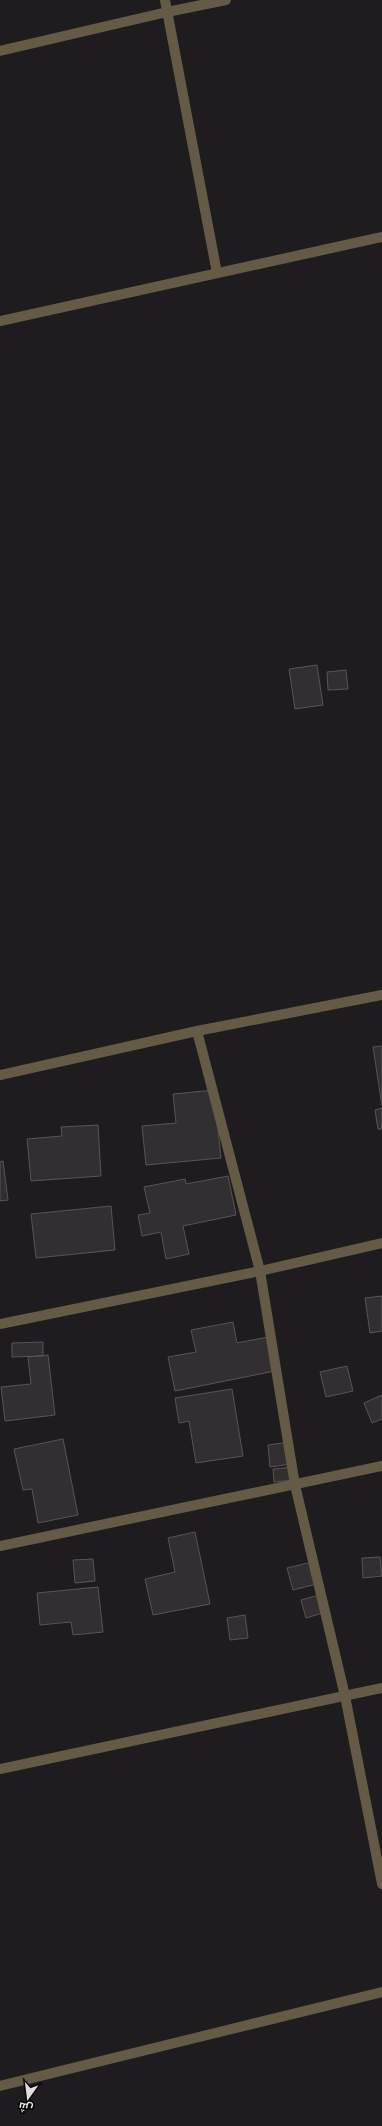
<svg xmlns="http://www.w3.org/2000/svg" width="382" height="2126" viewBox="0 0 382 2126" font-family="'Fira Sans',Cairo,sans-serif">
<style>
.building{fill:#312f31;stroke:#575456}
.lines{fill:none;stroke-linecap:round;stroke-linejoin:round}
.minor{stroke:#645a46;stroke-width:10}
</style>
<rect width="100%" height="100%" fill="#1e1c1e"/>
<!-- building -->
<path class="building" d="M317,665L323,705L295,709L289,669Z
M346,670L348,689L328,690L327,672Z
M382,1046V1106L373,1047Z
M214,1090L221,1158L146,1165L142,1126L176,1123L173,1094Z
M382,1108V1129H378L375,1110Z
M98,1125L101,1176L31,1181L27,1139L62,1136L61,1127Z
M3,1161L8,1200L0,1201V1162Z
M228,1176L236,1215L183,1226L189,1254L166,1259L161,1232L142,1236L138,1215L150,1213L144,1187L185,1179L186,1184Z
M111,1206L115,1250L36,1258L31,1214Z
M382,1296V1331L370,1333L365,1298Z
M233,1322L237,1343L268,1337L275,1371L175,1391L168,1357L196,1352L191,1330Z
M43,1342V1356L12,1357V1343Z
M48,1355L55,1415L5,1421L1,1387L31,1384L28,1357Z
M347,1366L353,1391L326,1397L320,1372Z
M232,1389L243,1456L196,1463L189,1421L179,1423L175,1398Z
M382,1395V1419L372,1423L364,1403Z
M63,1439L78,1515L38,1523L32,1489L23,1490L14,1449Z
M289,1442L292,1464L270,1467L268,1445Z
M294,1467L295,1480L274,1482L273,1469Z
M195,1532L210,1604L153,1615L145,1579L175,1572L168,1538Z
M380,1557L382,1576L363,1578L362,1558Z
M93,1559L95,1581L75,1583L73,1560Z
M312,1562L317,1584L293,1590L287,1568Z
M98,1587L103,1632L73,1635L71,1622L40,1625L37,1593Z
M322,1594L326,1612L306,1618L301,1600Z
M245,1615L248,1638L230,1640L227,1618Z"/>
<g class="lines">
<!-- minor -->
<path class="minor" d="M165,0L217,273
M0,51L167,12L226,0
M0,321L382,237
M197,1031L260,1271L295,1485L345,1696L382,1884
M0,1075L197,1031L382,995
M0,1324L260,1271L382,1243
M0,1546L382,1466
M0,1769L382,1688
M0,2086L382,1992"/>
</g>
<!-- north arrow -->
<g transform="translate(28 2098) rotate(194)" stroke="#080708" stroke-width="3" paint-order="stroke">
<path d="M0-3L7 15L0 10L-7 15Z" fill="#e0dedf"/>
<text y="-6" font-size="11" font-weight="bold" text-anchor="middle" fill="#e0dedf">ش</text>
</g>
</svg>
